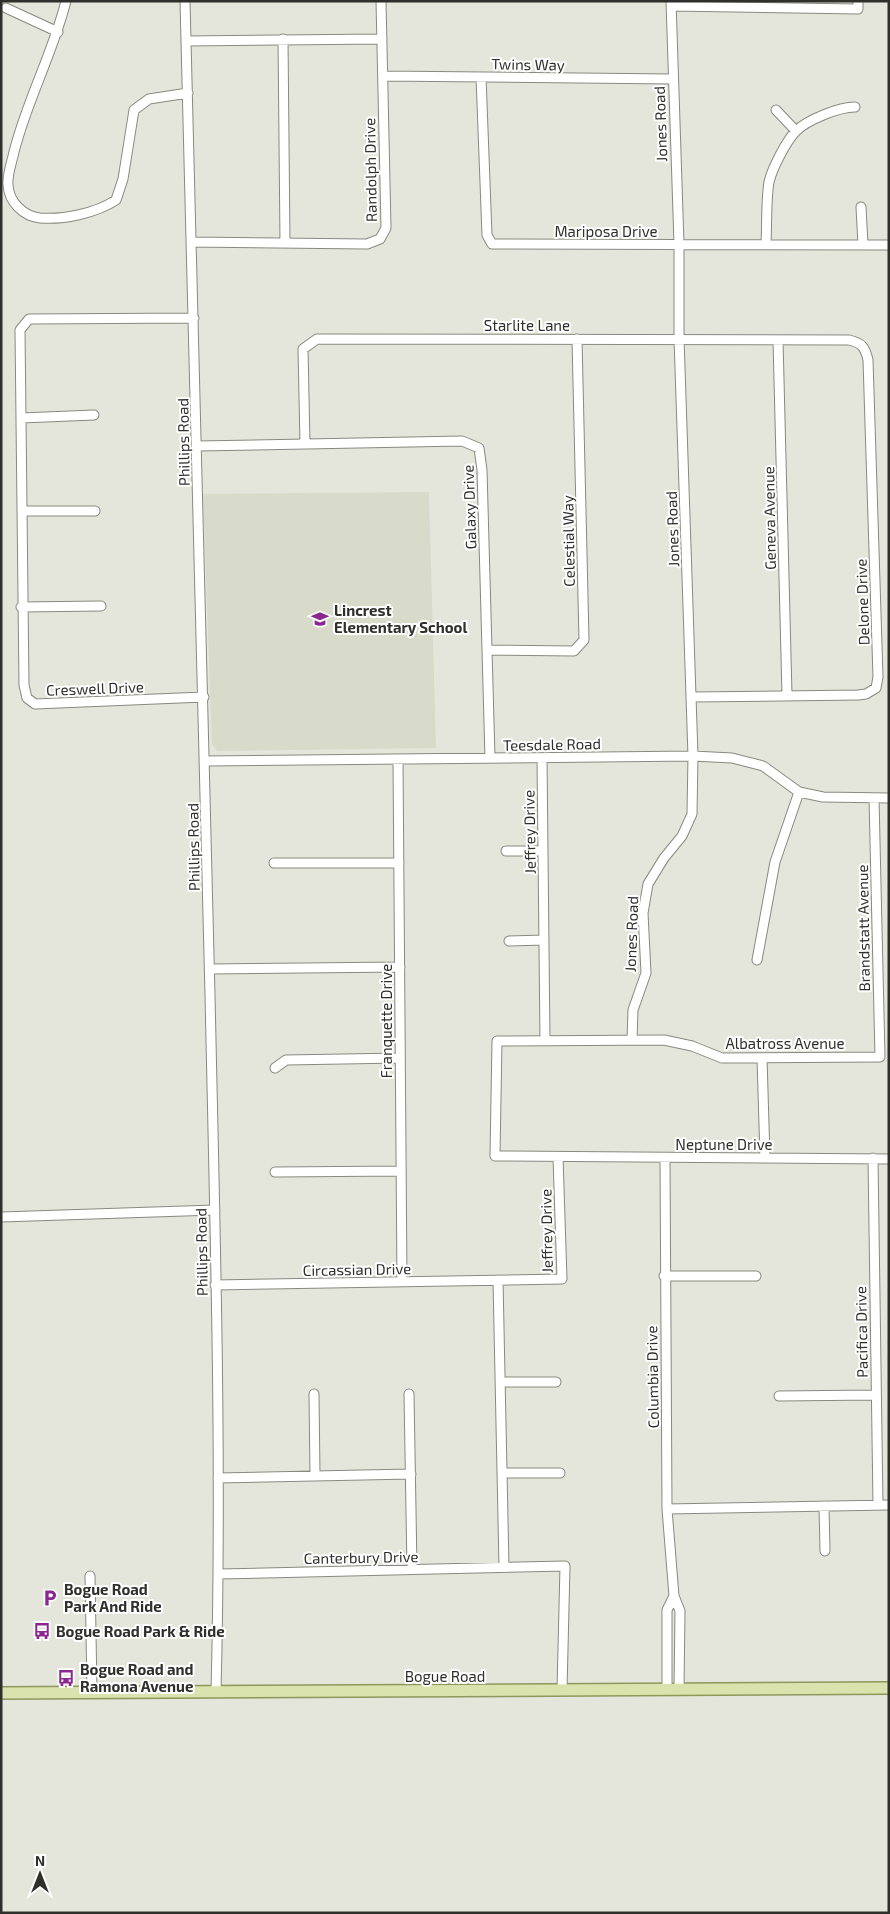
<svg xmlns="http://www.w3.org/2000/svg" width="890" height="1914" viewBox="0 0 890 1914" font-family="'Exo 2',sans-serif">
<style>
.built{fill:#d8dbc9}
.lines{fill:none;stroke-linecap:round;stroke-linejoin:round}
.minor-casing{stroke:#888a7f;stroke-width:11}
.major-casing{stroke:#8f975c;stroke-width:14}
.minor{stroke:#fff;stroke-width:9}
.major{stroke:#dae2ad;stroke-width:11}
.labels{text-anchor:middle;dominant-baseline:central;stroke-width:4;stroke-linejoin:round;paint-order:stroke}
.street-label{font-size:15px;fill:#2f302c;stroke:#fff}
.poi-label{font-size:15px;font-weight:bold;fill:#2f302c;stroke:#fff;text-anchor:start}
</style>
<rect width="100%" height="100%" fill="#e4e6db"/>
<!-- built -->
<path class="built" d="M429,492L436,748L217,751L212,744L203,494Z"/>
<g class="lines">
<!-- minor casing -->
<g class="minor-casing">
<path id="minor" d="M66,1C53,53 27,100 14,152C12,162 7,174 8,185C9,202 23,216 40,218C64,220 96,213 116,200L123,179L134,110L149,99L188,93
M185,1C195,333 203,664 210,995C215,1228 222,1460 216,1692
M671,6L858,9V1
M6,8L58,32
M283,39L285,243
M186,41L382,39
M383,76L672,79
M481,77L487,235L492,244L889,245
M776,110L796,131
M861,207L863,245
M192,242L367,244L380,239L386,228L381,1
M766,243C767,225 766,199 769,182C772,169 786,141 796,131C807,120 839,107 855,107
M194,318L29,319L20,330L24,685L27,698L35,704L204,697
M778,340L787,695
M21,418L94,415
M305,444L303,349L317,339L849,340C862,343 865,347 868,360L878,677L876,688L866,694L858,695L691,697
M197,446L462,441L479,448L482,470L490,758
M22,511H95
M21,607L101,606
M487,650L574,651L584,640L577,339
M542,758L545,1041
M398,759L402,1282
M205,761L693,756L732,758L763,766L799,792L823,797L889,798
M874,798L880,1057L722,1058L692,1046L664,1040L497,1041L495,1156L889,1159
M506,851H543
M274,863H399
M509,941L544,940
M757,960L775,862L799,792
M210,969L400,967
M632,1040L633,1010L646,973L643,913L648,884L664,858L682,836L692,814L693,756L679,338V244L671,1
M762,1058L765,1158
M275,1068L286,1060L400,1058
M665,1158L667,1509L674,1596L680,1611L679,1689
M873,1158L878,1505
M275,1172L401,1171
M1,1217L215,1210
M664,1276H756
M498,1280L504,1567
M215,1285L562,1279L558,1157
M500,1382H556
M314,1394L315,1476
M409,1394L412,1569
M779,1396L875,1395
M502,1473H560
M218,1478L411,1474
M824,1506L825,1551
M667,1509L889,1505
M219,1574L565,1566L562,1690
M90,1576L92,1692
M667,1689V1610L674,1596"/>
</g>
<!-- major casing -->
<g class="major-casing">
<path id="major" d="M1,1693L889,1688"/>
</g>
<!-- minor -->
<use href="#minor" class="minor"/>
<!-- major -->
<use href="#major" class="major"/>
</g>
<!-- icons -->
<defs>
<g id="school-bare" transform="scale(1.35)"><path d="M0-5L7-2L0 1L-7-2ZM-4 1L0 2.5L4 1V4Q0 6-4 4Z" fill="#8a2890" stroke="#fff" stroke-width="2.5" paint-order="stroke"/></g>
<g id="parking-bare" transform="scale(1.35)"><path d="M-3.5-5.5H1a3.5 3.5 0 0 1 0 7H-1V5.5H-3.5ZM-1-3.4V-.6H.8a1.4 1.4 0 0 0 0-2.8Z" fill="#8a2890" stroke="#fff" stroke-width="2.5" paint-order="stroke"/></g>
<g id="bus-bare" transform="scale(1.35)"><path d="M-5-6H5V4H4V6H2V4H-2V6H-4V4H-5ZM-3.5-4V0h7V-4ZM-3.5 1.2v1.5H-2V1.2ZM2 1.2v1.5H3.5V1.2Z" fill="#8a2890" stroke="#fff" stroke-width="2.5" paint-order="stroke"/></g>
</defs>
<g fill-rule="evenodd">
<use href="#school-bare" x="320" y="619"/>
<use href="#parking-bare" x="50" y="1598"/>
<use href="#bus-bare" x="42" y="1631"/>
<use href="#bus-bare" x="66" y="1678"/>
</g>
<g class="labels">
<!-- street labels -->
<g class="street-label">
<text transform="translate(528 64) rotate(1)">Twins Way</text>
<text transform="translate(660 124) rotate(-92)">Jones Road</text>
<text transform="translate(370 170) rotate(-91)">Randolph Drive</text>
<text x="606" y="231">Mariposa Drive</text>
<text x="527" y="325">Starlite Lane</text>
<text transform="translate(183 442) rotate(-91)">Phillips Road</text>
<text transform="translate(469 507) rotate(-92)">Galaxy Drive</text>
<text transform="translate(769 518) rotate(-91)">Geneva Avenue</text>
<text transform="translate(672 529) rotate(-92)">Jones Road</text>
<text transform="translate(568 541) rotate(-91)">Celestial Way</text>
<text transform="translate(862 602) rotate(-92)">Delone Drive</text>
<text transform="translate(95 688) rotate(-2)">Creswell Drive</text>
<text transform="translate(552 744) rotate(-1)">Teesdale Road</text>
<text transform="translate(529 832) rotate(-91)">Jeffrey Drive</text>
<text transform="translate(193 847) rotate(-91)">Phillips Road</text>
<text transform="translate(863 928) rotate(-91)">Brandstatt Avenue</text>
<text transform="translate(631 934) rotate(-88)">Jones Road</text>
<text transform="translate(386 1021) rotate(-90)">Franquette Drive</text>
<text x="785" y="1043">Albatross Avenue</text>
<text x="724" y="1144">Neptune Drive</text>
<text transform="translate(546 1231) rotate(-91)">Jeffrey Drive</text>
<text transform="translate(201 1252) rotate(-91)">Phillips Road</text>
<text transform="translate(357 1269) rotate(-1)">Circassian Drive</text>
<text transform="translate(861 1332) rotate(-91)">Pacifica Drive</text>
<text transform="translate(652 1377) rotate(-91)">Columbia Drive</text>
<text transform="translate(361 1557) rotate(-1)">Canterbury Drive</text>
<text x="445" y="1676">Bogue Road</text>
</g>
<!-- poi labels -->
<g class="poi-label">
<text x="334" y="610">Lincrest<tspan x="334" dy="17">Elementary School</tspan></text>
<text x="64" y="1589">Bogue Road<tspan x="64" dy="17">Park And Ride</tspan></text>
<text x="56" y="1631">Bogue Road Park &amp; Ride</text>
<text x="80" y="1669">Bogue Road and<tspan x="80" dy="17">Ramona Avenue</tspan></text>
</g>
</g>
<!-- border -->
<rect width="890" height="1914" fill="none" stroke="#2f302c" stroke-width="5"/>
<!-- north arrow -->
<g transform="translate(40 1874)" stroke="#ffffff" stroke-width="4" paint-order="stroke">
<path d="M0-4L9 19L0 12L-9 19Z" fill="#2f302c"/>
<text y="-8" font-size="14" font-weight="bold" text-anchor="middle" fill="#2f302c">N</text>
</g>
</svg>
